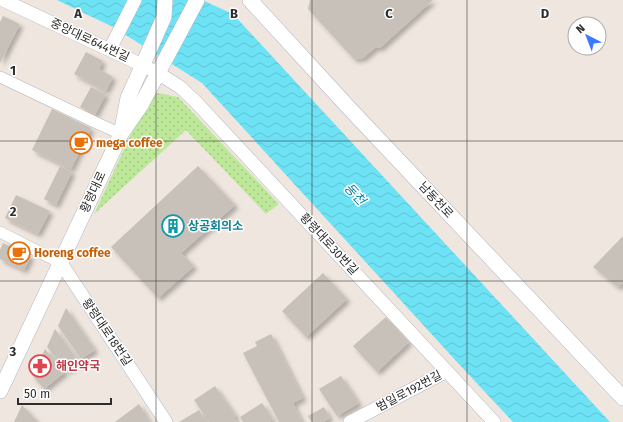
<svg xmlns="http://www.w3.org/2000/svg" width="623" height="422" viewBox="0 0 623 422" font-family="'Fira Sans','Noto Sans KR',sans-serif">
<style>
.park{fill:url(#park-dots)}
.water{fill:url(#water-waves)}
.building{fill:#c8c1ba;filter:url(#shadow)}
.lines{fill:none;stroke-linecap:round;stroke-linejoin:round}
.minor-casing{stroke:#b3b7c1;stroke-width:12}
.tertiary-casing{stroke:#b3b7c1;stroke-width:14}
.secondary-casing{stroke:#b3b7c1;stroke-width:16}
.minor{stroke:#fff;stroke-width:11}
.tertiary{stroke:#fff;stroke-width:13}
.secondary{stroke:#fff;stroke-width:15}
.grid{fill:none;stroke:#2d2d2d;stroke-width:1;stroke-opacity:0.55}
.labels{text-anchor:middle;dominant-baseline:central;stroke-width:3;stroke-linejoin:round;paint-order:stroke}
.street-label{font-size:12px;fill:#2d2d2d;stroke:#fff}
.food-label{font-size:12px;font-weight:bold;fill:#c56008;stroke:#fff;text-anchor:start}
.culture-label{font-size:12px;font-weight:bold;fill:#0d838f;stroke:#fff;text-anchor:start}
.health-label{font-size:12px;font-weight:bold;fill:#be3a42;stroke:#fff;text-anchor:start}
.water-label{font-size:13px;font-style:italic;fill:#077fa0;stroke:#fff}
.grid-label{font-size:13px;text-anchor:middle;font-weight:bold;fill:#2d2d2d;stroke:#fff;stroke-width:3;stroke-linejoin:round;paint-order:stroke}
</style>
<defs>
<pattern id="park-dots" width="8" height="8" patternUnits="userSpaceOnUse"><rect width="8" height="8" fill="#bee899"/><path d="M2 2h.1M6 6h.1" fill="none" stroke="#a4c784" stroke-width="1.8" stroke-linecap="round"/></pattern>
<pattern id="water-waves" width="16" height="10" patternUnits="userSpaceOnUse"><rect width="16" height="10" fill="#6ee2f5"/><path d="M0 5q4-4 8 0t8 0" fill="none" stroke="#60c2d2"/></pattern>
<filter id="shadow"><feDropShadow dx="3.5" dy="3.5" stdDeviation="2" flood-color="#0004"/></filter>
</defs>
<rect width="100%" height="100%" fill="#efe6df"/>
<!-- park -->
<path class="park" d="M158,93L178,97L279,204L266,214L186,130L94,214L140,115L148,101Z"/>
<!-- water -->
<path class="water" d="M57,0H202L233,14L610,422H513L457,362L202,83L113,27Z"/>
<!-- building -->
<path class="building" d="M310,0H433L380,48L376,47L363,58L354,59L308,9Z
M3,16L20,24L0,63V22Z
M86,52L103,61L99,69L113,77L106,91L74,74Z
M91,87L106,94L95,115L80,107Z
M52,109L91,128L71,169L32,150Z
M60,166L72,172L56,205L44,199Z
M198,166L235,205L181,253L194,266L158,298L111,247Z
M16,195L50,211L38,234L5,218Z
M623,236V283L618,287L593,267Z
M3,243L31,256L24,270L0,259V250Z
M323,273L347,299L306,337L282,311Z
M66,308L95,350L81,359L58,326Z
M386,317L409,342L377,372L353,346Z
M55,329L79,362L67,371L47,347Z
M271,334L303,398L293,403L302,422H279L243,353L257,346L255,342Z
M45,349L65,372L44,389L32,375Z
M341,376L359,403L337,416L319,389Z
M215,386L236,416L234,417L237,422H209L194,400Z
M262,403L273,420L269,422H243L240,417Z
M139,404L150,422H115Z
M22,405L38,422H14Z
M324,407L330,418L323,422H312L308,416Z
M199,410L207,422H179Z"/>
<g class="lines">
<!-- minor casing -->
<g class="minor-casing">
<path id="minor" d="M0,77L99,124L121,134
M0,232L61,263"/>
</g>
<!-- tertiary casing -->
<g class="tertiary-casing">
<path id="tertiary" d="M3,0L142,65L158,73L180,87L195,101L494,422
M110,49L135,0
M61,263L166,422
M350,422L447,371"/>
</g>
<!-- secondary casing -->
<g class="secondary-casing">
<path id="secondary" d="M250,0L350,109L623,398
M122,129L128,98L164,17L165,0
M0,391L121,134L141,105L158,73L197,0"/>
</g>
<!-- minor -->
<use href="#minor" class="minor"/>
<!-- tertiary -->
<use href="#tertiary" class="tertiary"/>
<!-- secondary -->
<use href="#secondary" class="secondary"/>
</g>
<!-- grid -->
<path class="grid" d="M156,0V422M312,0V422M467,0V422M0,141H623M0,281H623"/>
<!-- icons -->
<defs>
<g id="cafe-ring" transform="scale(1.15)"><circle r="9.5" fill="#fff" stroke="#e8710a" stroke-width="1.5"/><path d="M-5.5-4.5H6V0H3Q3 3.5 0 3.5H-2.5Q-5.5 3.5-5.5 0ZM3-3.2v2h1.7v-2ZM-6 4.5H4V6H-6Z" fill="#e8710a"/></g>
<g id="building-ring" transform="scale(1.15)"><circle r="9.5" fill="#fff" stroke="#0f9aa8" stroke-width="1.5"/><path d="M-4-6H4V6H1V3H-1V6H-4ZM-2.5-4.3h1.7v1.8h-1.7ZM.8-4.3h1.7v1.8H.8ZM-2.5-1h1.7V.8h-1.7ZM.8-1h1.7V.8H.8Z" fill="#0f9aa8"/></g>
<g id="pharmacy-ring" transform="scale(1.15)"><circle r="9.5" fill="#fff" stroke="#e0444e" stroke-width="1.5"/><path d="M-2-6h4v4h4v4h-4v4h-4v-4h-4v-4h4Z" fill="#e0444e"/></g>
</defs>
<g fill-rule="evenodd">
<use href="#cafe-ring" x="81" y="143"/>
<use href="#building-ring" x="173" y="226"/>
<use href="#cafe-ring" x="19" y="253"/>
<use href="#pharmacy-ring" x="40" y="366"/>
</g>
<g class="labels">
<!-- street labels -->
<g class="street-label">
<text transform="translate(90 40) rotate(25)">중앙대로644번길</text>
<text transform="translate(93 192) rotate(-65)">황령대로</text>
<text transform="translate(436 200) rotate(47)">남동천로</text>
<text transform="translate(329 244) rotate(47)">황령대로30번길</text>
<text transform="translate(107 332) rotate(56)">황령대로18번길</text>
<text transform="translate(409 391) rotate(-28)">범일로192번길</text>
</g>
<!-- food labels -->
<g class="food-label">
<text x="96" y="143">mega coffee</text>
<text x="34" y="253">Horeng coffee</text>
</g>
<!-- culture labels -->
<g class="culture-label">
<text x="188" y="226">상공회의소</text>
</g>
<!-- health labels -->
<g class="health-label">
<text x="56" y="366">해인약국</text>
</g>
<!-- water labels -->
<g class="water-label">
<text transform="translate(355 194) rotate(47)">동천</text>
</g>
</g>
<g class="grid-label">
<text x="78" y="18">A</text>
<text x="234" y="18">B</text>
<text x="389" y="18">C</text>
<text x="545" y="18">D</text>
<text x="13" y="75">1</text>
<text x="13" y="216">2</text>
<text x="13" y="356">3</text>
</g>
<!-- north arrow -->
<g transform="translate(587 36) rotate(318)"><circle r="19" fill="#ffffff" stroke="#ababab"/>
<path d="M0-3L7 15L0 10L-7 15Z" fill="#3c79ff"/>
<text y="-6" font-size="11" font-weight="bold" text-anchor="middle" fill="#2d2d2d">N</text>
</g>
<!-- scale -->
<path d="M18 398v6h93v-6" fill="none" stroke="#2d2d2d" stroke-width="2"/>
<text x="24" y="398" font-size="12" fill="#2d2d2d" stroke="#ffffff" stroke-width="3" paint-order="stroke">50 m</text>
</svg>
